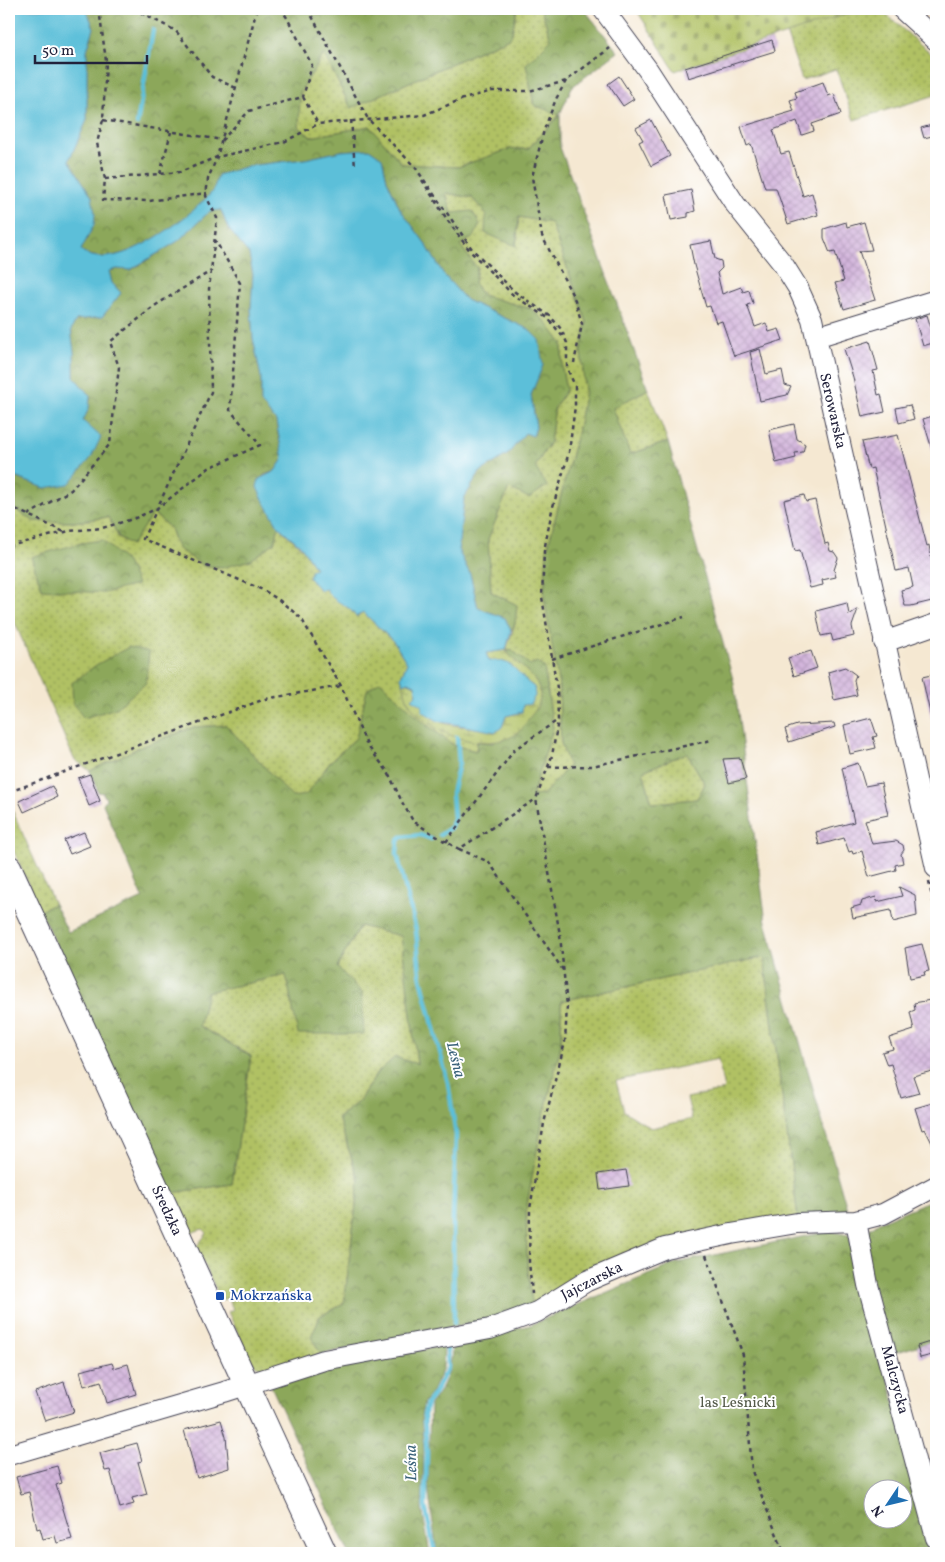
<svg xmlns="http://www.w3.org/2000/svg" width="945" height="1562" viewBox="0 0 945 1562" font-family="Vollkorn,serif">
<style>
.grass{fill:url(#grass-dots);stroke:#697250;fill-rule:evenodd}
.forest{fill:url(#forest-crowns);stroke:#57644a;fill-rule:evenodd}
.wetland{fill:url(#wetland-marsh);stroke:#697250}
.cemetery{fill:url(#cemetery-stones);stroke:#697250}
.water{fill:#5bbfd9;stroke:#3e708a}
.lines{fill:none;stroke-linecap:round;stroke-linejoin:round}
.stream{stroke:#5bbfd9;stroke-width:4.5}
.building{fill:url(#building-cross-hatch)}
.minor-casing{stroke:#424052;stroke-width:22}
.major-casing{stroke:#424052;stroke-width:27}
.path{stroke:#424052;stroke-width:2.5;stroke-dasharray:4 4;stroke-linecap:butt}
.minor{stroke:#fff;stroke-width:20}
.major{stroke:#fff;stroke-width:25}
.transit-dot{fill:#1a4fb4;stroke:#fff;stroke-width:2}
.labels{text-anchor:middle;dominant-baseline:central;stroke-width:4;stroke-linejoin:round;paint-order:stroke}
.street-label{font-size:15px;fill:#22223b;stroke:#fff}
.transit-label{font-size:15px;fill:#164399;stroke:#fff;text-anchor:start}
.park-label{font-size:15px;fill:#545a49;stroke:#fff}
.water-label{font-size:16px;font-style:italic;fill:#39617a;stroke:#fff}
</style>
<defs>
<pattern id="grass-dots" width="8" height="8" patternUnits="userSpaceOnUse" patternTransform="scale(1.25)"><rect width="8" height="8" fill="#b0c164"/><path d="M2 2h.1M6 6h.1" fill="none" stroke="#8f9c54" stroke-width="1.8" stroke-linecap="round"/></pattern>
<pattern id="forest-crowns" width="20" height="18" patternUnits="userSpaceOnUse" patternTransform="scale(1.25)"><rect width="20" height="18" fill="#8ca75a"/><path d="M2 6a3 3 0 1 1 6 0M12 15a3 3 0 1 1 6 0" fill="none" stroke="#72884c"/></pattern>
<pattern id="wetland-marsh" width="20" height="14" patternUnits="userSpaceOnUse" patternTransform="scale(1.25)"><rect width="20" height="14" fill="#b0c164"/><path d="M1 5h8M5 5V1M11 12h8M15 12V8" fill="none" stroke="#8f9c54"/></pattern>
<pattern id="cemetery-stones" width="16" height="16" patternUnits="userSpaceOnUse" patternTransform="scale(1.25)"><rect width="16" height="16" fill="#b0c164"/><path d="M2 7V4a2 2 0 0 1 4 0v3zM10 15v-3a2 2 0 0 1 4 0v3z" fill="#8f9c54"/></pattern>
<pattern id="building-cross-hatch" width="8" height="8" patternUnits="userSpaceOnUse" patternTransform="scale(1.25)"><rect width="8" height="8" fill="#d3b5dc"/><path d="M0 0l8 8M0 8l8-8" fill="none" stroke="#b59bbe"/></pattern>
</defs>
<rect width="100%" height="100%" fill="#fff"/>
<filter id="ink" filterUnits="userSpaceOnUse"><feTurbulence type="fractalNoise" baseFrequency=".02" numOctaves="2"/><feDisplacementMap in="SourceGraphic" scale="10" xChannelSelector="R" yChannelSelector="G"/><feConvolveMatrix kernelMatrix="1 2 1 2 8 2 1 2 1" color-interpolation-filters="sRGB"/></filter>
<filter id="wash" filterUnits="userSpaceOnUse"><feTurbulence type="fractalNoise" baseFrequency=".0096" numOctaves="4" result="noise"/><feDisplacementMap in="SourceGraphic" scale="20" xChannelSelector="R" yChannelSelector="G"/><feGaussianBlur stdDeviation="1.12" result="paint"/><feColorMatrix in="noise" values="0 0 0 0 0 0 0 0 0 0 0 0 0 0 0 0 0 1.4 0 .05"/><feComposite in="paint" operator="in"/></filter>
<g filter="url(#wash)">
<rect width="100%" height="100%" fill="#f5e8d2"/>
<!-- grass -->
<path class="grass" d="M517,9H541L551,39L526,64L534,105L560,114L528,149H510L458,167L402,164L370,126L311,137L299,127L300,92L324,54L351,108L511,37Z
M862,9H880L936,58V95L854,120L836,69L802,80L786,33Z
M446,193L472,198L516,246L519,217L551,223L587,322L581,352L585,391L577,434L547,550L559,687L561,743L570,766L543,795L532,796L553,728L546,679L513,651L506,650L515,624L491,592L488,539L509,488L535,467L550,442L555,407L566,390L562,369V343L531,309L482,295L474,283L477,268L459,245L474,237L452,213Z
M648,389L668,442L629,454L613,408Z
M9,506L34,521L74,522L109,517L118,537L131,545L153,513L170,528L177,548L204,566L225,567L274,543L279,527L307,553L326,589L353,611L356,617L363,612L394,642L407,663L401,677L409,702L457,737L477,742L476,751L453,745L423,722L380,682L367,690L356,738L331,761L307,795L292,798L226,725L194,727L138,748L90,771L74,759L11,614Z
M687,753L705,784L697,799L652,803L643,771Z
M9,803L54,904L40,911L9,840Z
M360,926L402,936L417,1065L377,1073L359,1101L338,1118L359,1180L344,1304L320,1316L321,1354L266,1371L255,1365L250,1359L228,1312L233,1309L228,1298L221,1300L196,1247L207,1233L203,1229L189,1233L171,1193L232,1184L251,1056L199,1026L207,992L286,975L362,993L337,967Z
M764,957L798,1218L753,1222L533,1311L527,1262L526,1210L542,1123L561,1045V1001ZM718,1059L724,1090L687,1098L692,1119L651,1128L624,1111L616,1081Z"/>
<!-- forest -->
<path class="forest" d="M86,9H517L511,37L351,108L324,54L300,92L299,127L311,137L370,126L402,164L458,167L510,149H528L560,115L534,105L526,64L551,39L541,9H584L618,52L572,87L560,114V147L648,389L613,408L630,454L668,442L734,683L766,922L847,1209L822,1218H798L764,957L561,1001V1045L542,1123L526,1210L527,1262L533,1311L321,1354L311,1337L320,1316L344,1304L359,1180L338,1118L359,1101L377,1073L395,1057L417,1064L401,936L360,926L337,967L362,993L364,1034H298L286,975L207,992L199,1026L251,1056L232,1184L171,1193L40,911L54,904L68,932L143,898L103,804L106,799L103,793L98,792L90,771L138,748L194,727L226,725L292,797L306,795L331,761L356,738L367,690L380,681L423,722L453,745L476,751L477,742L494,743L528,672L514,661L506,650L513,651L530,665L537,662L544,667L553,728L532,796L543,795L569,766L561,743L559,687L544,597L547,550L577,434L585,391L581,352L587,322L551,223L519,217L516,246L485,233L486,214L472,198L446,193L452,213L472,211L480,224L474,237L460,245L477,268L474,283L482,295L531,309L545,321L562,343V369L566,390L555,407L550,442L535,467L547,486L529,498L509,488L488,539L491,592L517,605L515,624L511,631L505,618L478,608L470,574L458,550L464,498L480,472L508,454L525,433L533,436L536,428L531,395L543,365L528,329L466,300L444,275L425,243L400,209L387,180L382,158L369,149L341,151L305,159L248,166L218,175C216,181 215,188 211,193C190,218 113,277 81,250L94,225L92,197L69,160L87,120V50L94,28ZM687,753L705,784L697,799L652,803L643,771Z
M221,210L228,228L249,254L253,274L251,309L253,338L261,377V403L276,421L283,459L275,471L264,475L257,487L279,527L274,543L251,560L225,567L204,566L177,548L170,528L153,513L131,545L119,537L108,517L74,522L34,521L9,506V475L45,488L89,408L90,396L74,377V352L71,330L76,320L102,317L121,293L112,283L109,271L117,269L131,270L178,241L210,211Z
M102,540L127,562L137,585L104,593L42,589L31,557L81,543Z
M129,647L149,652L146,683L116,708L84,718L73,704L72,683L96,665Z
M936,1198V1340L891,1354L860,1236L879,1222Z
M830,1231L849,1235L936,1553H437L428,1487L430,1404C446,1385 452,1369 452,1344L530,1325L676,1263ZM872,1490H902V1520H872Z
M444,1346L443,1368L431,1394L424,1402L421,1416L424,1450L422,1509L430,1553H349L271,1386L350,1362Z"/>
<!-- wetland -->
<path class="wetland" d="M506,650C515,665 539,675 540,694C541,704 535,711 529,718C526,723 522,730 518,733C486,755 428,734 409,703C406,698 405,690 403,684L409,682L415,685C418,699 425,712 437,720C448,728 489,728 502,727L506,716L522,712L523,705L534,687C517,676 512,657 489,661L486,653Z"/>
<!-- cemetery -->
<path class="cemetery" d="M636,9H862L675,71Z"/>
<!-- water -->
<path class="water" d="M9,9H86L94,28L87,50V120L69,160L92,197L95,213L94,225L81,250C112,278 190,217 211,193C215,188 216,181 218,175L248,166L305,159L341,151L369,149L382,158L387,180L400,209L425,243L444,275L466,300L528,329L539,340L543,365L531,395L536,427L533,436L525,433L508,454L480,472L464,498L458,550L470,574L478,608L505,618L511,631L506,650L486,653L489,661C515,658 516,675 534,687L535,696L530,704L523,705L522,712L506,716L502,727L496,732L438,721L422,711V705L412,699L417,694L415,685L409,682L403,684L401,677L407,663L394,642L363,612L356,617C349,603 332,603 326,589L320,590L309,578L311,570L315,568L301,546L279,527L261,496L257,487L259,479L275,471L283,459L276,421L261,403V377L253,338L251,309L253,274L249,254L228,228L221,210L210,211L178,241L130,270L117,269L109,271L112,283L121,293L102,317L76,320L71,330L74,352V377L90,396L89,408L83,421L101,437L91,458L69,484L45,488L9,475Z"/>
<g class="lines">
<!-- stream -->
<path class="stream" d="M137,124L153,30
M440,835L450,828L454,819L452,793L459,763L457,737
M431,839L420,835L401,837L398,841L397,854L416,930L420,974L448,1083L456,1135L453,1220L454,1323
M435,1553L425,1506L427,1454L424,1415L427,1403L434,1394L448,1367L447,1347"/>
</g>
<g id="blocks">
<!-- building -->
<path class="building" d="M772,40L775,51L688,78L685,68Z
M619,76L634,99L623,106L608,84Z
M823,82L828,96L834,94L841,114L812,124L814,131L802,135L797,121L773,130L781,154L789,152L803,196L812,193L818,215L788,224L776,188H765L751,144L747,146L741,127L794,111L790,100L797,98L795,92Z
M651,120L670,156L651,166L639,142L643,140L636,128Z
M936,124V135L924,138L921,128Z
M691,190L695,211L688,213V217L671,220L666,195Z
M846,222L847,227L864,222L872,250L859,251L875,300L844,309L835,283L844,281L835,252L830,253L824,238V229Z
M711,241L715,259L721,261L722,268L717,273L722,294L741,287L743,292L749,290L753,303L747,305L755,327L766,323L769,332L779,329L783,340L734,356L722,321L716,323L710,306L706,307L694,265L690,245Z
M927,315L931,328L936,327V342L923,346L915,319Z
M870,341L878,370L873,371L878,395L881,394L885,412L862,417L853,377L844,349Z
M760,349L766,374L782,370L785,385L791,387L787,395L760,401L750,352Z
M910,405L914,419L899,423L896,408Z
M936,415V452L933,453L923,419Z
M794,424L797,439L805,444L803,452L795,453L796,458L776,463L769,430Z
M898,435L927,546L929,545L936,588V600L911,606H905L901,590L913,587L909,568L896,571L873,468L869,469L862,442Z
M804,495L806,502L815,500L825,544L828,543L830,551L834,552L838,558L834,570L836,577L822,580L823,585L810,588L800,550L795,551L784,500Z
M847,603L849,615L858,609L852,626L854,636L833,641L831,634L821,636L816,611Z
M811,651L817,668L794,676L788,658Z
M845,667L856,675L854,680L857,695L834,700L828,672Z
M936,674V718H931L922,677Z
M871,718L877,736L873,737L876,748L850,754L844,725Z
M834,723L835,727L789,742L785,729L797,725Z
M740,758L746,779L729,783L723,759Z
M858,763L865,786L881,783L888,815L865,820L872,844L896,841L903,845L904,850L901,854L903,863L895,865L896,870L869,877L862,851L853,854L852,851L849,852L844,838L819,845L816,832L854,822L842,768Z
M90,774L100,801L89,806L78,778Z
M52,786L57,797L24,812L19,801Z
M84,832L90,846L70,854L64,840Z
M899,887L915,895L917,916L893,922L891,910L853,918L851,908L861,905L862,901L876,897L877,902L902,896Z
M922,944L929,971L924,972L925,975L910,978L905,948Z
M936,999V1070L913,1076L919,1093L901,1098L891,1064L887,1065L882,1052L893,1049L889,1038L914,1030L910,1012L915,1010L914,1003Z
M936,1102V1151L925,1129L922,1130L915,1108Z
M626,1170L629,1186L600,1190L598,1174Z
M936,1340V1354L920,1358L917,1346Z
M112,1363L114,1368L128,1364L136,1394L107,1403L101,1381L84,1386L80,1371Z
M64,1382L74,1412L45,1421L35,1392Z
M221,1420L226,1437L229,1468L197,1478L184,1430Z
M137,1443L142,1461L138,1462L147,1494L132,1498L134,1504L120,1508L110,1470L105,1471L100,1453Z
M57,1466L62,1483L56,1485L72,1539L57,1543L55,1536L43,1539L40,1528L37,1529L29,1492L21,1494L16,1477Z"/>
</g>
</g>
<g filter="url(#ink)">
<use href="#blocks" fill-opacity="0" stroke="#424052" stroke-width="1"/>
<g class="lines">
<!-- minor casing -->
<g class="minor-casing">
<path id="minor" d="M603,9L648,70L735,204L783,264L798,288L812,319L936,868
M902,9L936,40
M816,337L936,300
M884,642L936,624
M856,1221L868,1285L936,1538
M9,1455L224,1392L324,1360L490,1329L537,1312L587,1281L665,1248L731,1234L797,1223L856,1221L883,1214L936,1186"/>
</g>
<!-- major casing -->
<g class="major-casing">
<path id="major" d="M9,868L324,1553"/>
</g>
<!-- path -->
<path class="path" d="M99,9L106,61L103,120L97,143L105,179L103,200L149,201L207,193
M134,9L176,31L212,77L236,88
M257,9L217,157L208,179L206,196L217,218L209,289L211,392L143,539L263,590L279,600L301,618L341,686L367,745L388,772L402,802L413,821L439,838L459,849L536,799
M279,9L286,16L312,65L303,97
M308,9L368,119L415,167L472,249L515,292L550,316L561,329L567,343V368L575,386V406L569,452L552,510L544,551L542,597L557,688L558,720L552,756L536,799L560,935L567,1006L565,1042L544,1123L530,1209L529,1261L532,1294
M566,81L556,99L544,130L532,177L542,236L575,300L582,324L574,363
M103,120L222,140L249,111L303,97L318,124
M351,120L355,167
M160,174L171,132
M105,179L180,172L217,157L284,142L318,124L424,115L460,100L492,91H529L566,81L610,48
M422,180L448,221L470,251L513,295L548,318L563,337
M9,506L64,532
M28,515L71,490L110,444L119,367L110,342L156,305L211,271
M9,546L69,531L102,528L133,519L156,509L209,468L260,445L230,410L240,283L215,240
M552,659L684,617
M548,767L592,766L712,740
M9,792L265,699L341,686
M446,842L515,749L558,720
M459,849L489,862L563,970
M929,882L936,917
M706,1255L743,1355L752,1471L784,1553"/>
<!-- minor -->
<use href="#minor" class="minor"/>
<!-- major -->
<use href="#major" class="major"/>
</g>
</g>
<!-- markers -->
<rect class="transit-dot" x="215" y="1291" width="10" height="10" rx="2.5"/>
<g class="labels">
<!-- street labels -->
<g class="street-label">
<text transform="translate(832 411) rotate(77)">Serowarska</text>
<text transform="translate(166 1211) rotate(65)">Średzka</text>
<text transform="translate(592 1282) rotate(-27)">Jajczarska</text>
<text transform="translate(894 1380) rotate(75)">Malczycka</text>
</g>
<!-- transit labels -->
<g class="transit-label">
<text x="230" y="1296">Mokrzańska</text>
</g>
<!-- park labels -->
<g class="park-label">
<text x="738" y="1403">las Leśnicki</text>
</g>
<!-- water labels -->
<g class="water-label">
<text transform="translate(455 1060) rotate(76)">Leśna</text>
<text transform="translate(412 1463) rotate(-91)">Leśna</text>
</g>
</g>
<!-- margin -->
<rect width="945" height="1562" fill="none" stroke="#fff" stroke-width="30"/>
<!-- north arrow -->
<g transform="translate(888 1504) rotate(235)"><circle r="24" fill="#ffffff" stroke="#a7a7b1"/>
<path d="M0-4L9 19L0 12L-9 19Z" fill="#1f6fb2"/>
<text y="-8" font-size="14" font-weight="bold" text-anchor="middle" fill="#22223b">N</text>
</g>
<!-- scale -->
<path d="M35 55v8h112v-8" fill="none" stroke="#22223b" stroke-width="2.5"/>
<text x="42" y="55" font-size="15" fill="#22223b" stroke="#ffffff" stroke-width="4" paint-order="stroke">50 m</text>
</svg>
